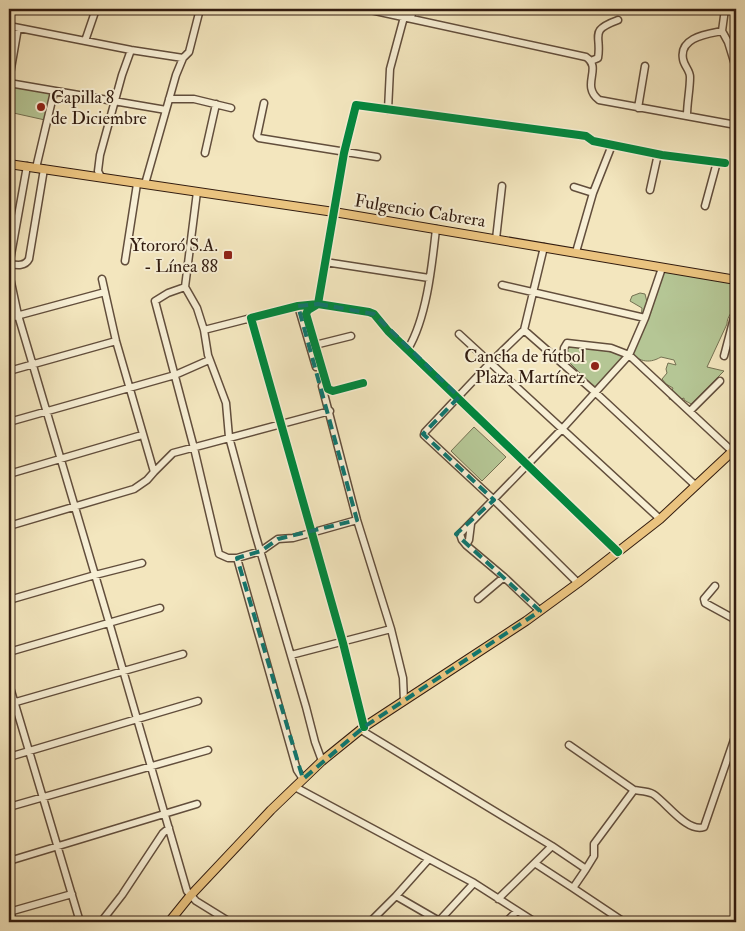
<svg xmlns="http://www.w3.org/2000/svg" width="745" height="931" viewBox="0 0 745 931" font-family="'IM FELL Double Pica',serif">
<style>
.green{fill:#b5c695;stroke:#747152}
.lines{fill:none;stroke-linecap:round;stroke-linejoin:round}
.minor-casing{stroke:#624e3c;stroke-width:9}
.major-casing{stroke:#321c10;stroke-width:10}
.minor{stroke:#f7efd5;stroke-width:6}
.major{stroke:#eac37f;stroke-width:8}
.cycleway-casing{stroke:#f7efd5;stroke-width:11}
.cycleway{stroke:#00873e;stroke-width:8}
.marked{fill:none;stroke:#0f766e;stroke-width:4;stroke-dasharray:10 6;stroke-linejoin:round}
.poi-dot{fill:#8f2418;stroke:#f7efd5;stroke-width:2}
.labels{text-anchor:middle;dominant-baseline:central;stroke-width:4;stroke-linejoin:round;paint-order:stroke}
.poi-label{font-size:18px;fill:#321c10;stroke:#f7efd5;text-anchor:end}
.street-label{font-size:18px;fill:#321c10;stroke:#f7efd5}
</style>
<rect width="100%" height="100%" fill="#f3e6be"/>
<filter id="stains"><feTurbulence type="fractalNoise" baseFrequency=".004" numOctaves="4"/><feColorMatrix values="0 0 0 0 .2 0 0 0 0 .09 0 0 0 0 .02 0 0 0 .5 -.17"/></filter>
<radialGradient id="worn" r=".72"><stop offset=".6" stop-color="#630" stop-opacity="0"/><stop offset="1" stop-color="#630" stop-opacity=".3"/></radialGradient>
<!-- green -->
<path class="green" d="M9,85L52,94L45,120L9,112Z
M677,268L736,278C736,287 737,296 735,304C733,312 727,316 727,324L707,367L724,371L691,404L684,400V398L675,401L669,399L673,388L666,384L662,379L667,373L666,369L668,363L676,365L674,360L661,357C647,365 639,360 628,352C633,343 632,332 640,326C639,319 642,315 642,308L630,301L632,296L640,293L645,294L647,302L653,285L665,270H669L672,273Z
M568,345L587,347L625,355L595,388L565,358Z
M474,427L506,457L482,481L451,451Z"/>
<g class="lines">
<!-- minor casing -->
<g class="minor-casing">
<path id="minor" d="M366,9L586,57C603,68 580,85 599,100L736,125
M725,9L722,31L728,42L736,68
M411,18L413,9
M9,26L131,50L183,58L189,52L200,9
M85,41L96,9
M591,61L598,58C602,35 588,31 618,20
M9,80L18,28
M9,83L166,110
M169,99H194L231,108
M264,103L257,136L259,138L377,157
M638,108L645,66
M388,110L390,69L404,17
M687,116C687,102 690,90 690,77C690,70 684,66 683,59C679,37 708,34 722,31
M734,124L736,114
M205,153L216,104
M36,168L54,92
M101,177L98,171L100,155L122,75L131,50
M145,184L176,75L183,58
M574,187L593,193
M650,190L658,154
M197,192L185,287L168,293L155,301L194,448L219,554L228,558H237L261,551L278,539L293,538L357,520
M705,206L717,162
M496,239L502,186
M576,252L593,193L612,145
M125,261L137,184
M325,262L429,278
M9,264C16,265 25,267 29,259L44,169
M9,266L27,166
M9,273L18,315L109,622L187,891L196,901L230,922
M502,285L645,318
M185,287L197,308L204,330L251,318
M298,306L316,367
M9,318L105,292
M204,330L208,355L226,403L229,437L255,533L306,707L315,742L322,761
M524,330L544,247
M459,334L660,519
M315,345L351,336
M408,349C427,317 432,265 436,229
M724,356L736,310
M563,363L564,348L567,343L611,348L629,355L733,452
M9,371L116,341
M363,383L333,391L328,389L306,314L308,310L318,304L344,153L356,105L579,135L586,136L593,141L662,155L725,163
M322,386L357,520L391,629L403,678L404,701
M690,411L720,381
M9,422L175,375L209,360
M154,472L173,453L330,411
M9,474L142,435
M9,526L134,489L147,480L154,472L116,341L102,279
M466,545L469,540L471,524
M237,558L297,770L303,779
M578,583L494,500L424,435L425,432L491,362L524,330L596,393L696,486
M715,586L704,599L705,603L736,620
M478,599L504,577
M9,600L95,575L142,563
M540,611L504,577L466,545L462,540L460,534L563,428L629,355L645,318L662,268
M9,652L160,608
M291,655L391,629
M9,684L80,922
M9,704L183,654
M364,727L343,643L251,318L298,306L318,304L369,312L374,314L388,331L618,552
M361,730L552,846L498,899
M569,745L634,790L594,844V856L586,869
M9,757L198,701
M295,787L474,883L535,922
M634,790C640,791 648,791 653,794C666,802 687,833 704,827L736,734
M9,807L208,750
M428,860L396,896L441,922
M9,861L197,804
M536,864L573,888L586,869L552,846
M573,888L624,922
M9,907L13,922
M9,912L72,894
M101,922L122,895L163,833L169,828
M370,922L396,896
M438,922L474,883
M506,922L517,911"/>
</g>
<!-- major casing -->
<g class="major-casing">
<path id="major" d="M9,164L334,212L736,280
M169,922L190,896L271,810L322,761L364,727L526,621L578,583L660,519L736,448"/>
</g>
<!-- minor -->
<use href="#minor" class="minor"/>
<!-- major -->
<use href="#major" class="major"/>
<!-- cycleway casing -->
<g class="cycleway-casing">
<path id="cycleway" d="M363,383L333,391L328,389L306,314L308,310L318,304L344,153L356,105L579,135L586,136L593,141L662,155L725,163
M364,727L343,643L251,318L298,306L318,304L369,312L374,314L388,331L618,552"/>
</g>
<!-- cycleway -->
<use href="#cycleway" class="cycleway"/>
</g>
<!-- marked area -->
<path class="marked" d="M318,304L374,314L459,397L423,434L494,500L456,534L540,611L364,727L303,779L237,558L261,551L278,539L357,520L298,306Z"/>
<!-- markers -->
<g class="poi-dot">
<circle cx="41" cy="107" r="5"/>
<rect x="223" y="250" width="10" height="10" rx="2.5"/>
<circle cx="595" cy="366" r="5"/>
</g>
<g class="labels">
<!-- poi labels -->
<g class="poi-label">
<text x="51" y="97" text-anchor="start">Capilla 8<tspan x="51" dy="21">de Diciembre</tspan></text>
<text x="218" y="245">Ytororó S.A.<tspan x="218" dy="21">- Línea 88</tspan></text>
<text x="585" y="356">Cancha de fútbol<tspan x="585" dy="21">Plaza Martínez</tspan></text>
</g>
<!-- street labels -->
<g class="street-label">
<text transform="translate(420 211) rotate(9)">Fulgencio Cabrera</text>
</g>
</g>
<!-- margin -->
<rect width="745" height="931" fill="none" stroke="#f3e6be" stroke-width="30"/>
<rect x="10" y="10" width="725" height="911" fill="none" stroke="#321c10" stroke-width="2.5"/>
<rect x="15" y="15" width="715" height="901" fill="none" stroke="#321c10"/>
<rect width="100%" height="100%" filter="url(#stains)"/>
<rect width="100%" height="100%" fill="url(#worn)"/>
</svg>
